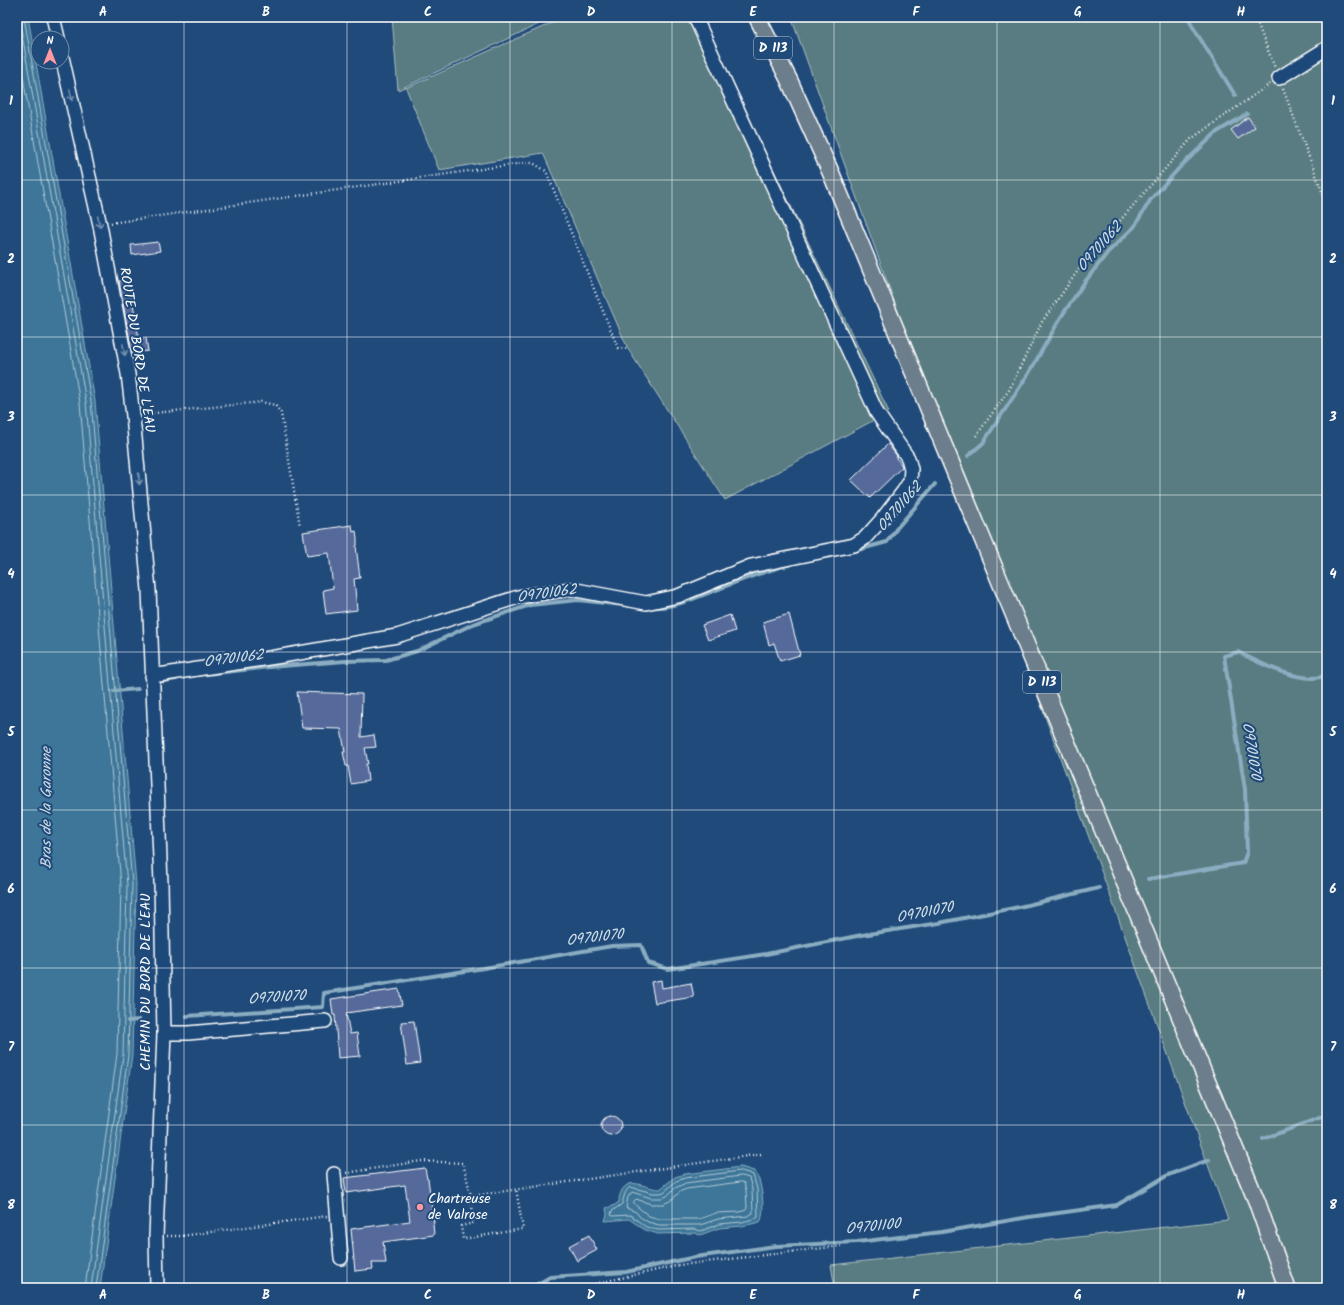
<svg xmlns="http://www.w3.org/2000/svg" width="1344" height="1305" viewBox="0 0 1344 1305" font-family="Kalam,sans-serif">
<style>
.green{fill:#587c81;stroke:#acbec0}
.water{fill:#3e7698;stroke:#8badc1}
.lines{fill:none;stroke-linecap:round;stroke-linejoin:round}
.shore{stroke:#b2c8d6;stroke-width:1}
.stream{stroke:#8badc1;stroke-width:4}
.building{fill:#556b9b;stroke:#fff}
.minor-casing{stroke:#fff;stroke-width:16}
.major-casing{stroke:#fff;stroke-width:19}
.path{stroke:#fff;stroke-width:2.5;stroke-dasharray:1 3;stroke-linecap:butt}
.minor{stroke:#1f4a7a;stroke-width:13}
.major{stroke:#6c7d8b;stroke-width:16}
.oneway{stroke:#7992af}
.grid{fill:none;stroke:#fff;stroke-width:1;stroke-opacity:0.55}
.poi-dot{fill:#ff9aa2;stroke:#1f4a7a;stroke-width:1.5}
.labels{text-anchor:middle;dominant-baseline:central;stroke-width:4;stroke-linejoin:round;paint-order:stroke}
.shield{fill:#1f4a7a;stroke:#bcc9d7;stroke-width:1}
.shield-label{font-size:13px;font-weight:bold;fill:#fff}
.street-label{font-size:14px;fill:#fff;stroke:#1f4a7a}
.poi-label{font-size:14px;fill:#fff;stroke:#1f4a7a;text-anchor:start}
.water-label{font-size:15px;font-style:italic;fill:#cfdde5;stroke:#1f4a7a}
.neatline{fill:none;stroke:#fff;stroke-width:1.5}
.grid-label{font-size:13px;text-anchor:middle;font-weight:bold;fill:#fff}
</style>
<rect width="100%" height="100%" fill="#1f4a7a"/>
<filter id="ink" filterUnits="userSpaceOnUse"><feTurbulence type="fractalNoise" baseFrequency=".025" numOctaves="2"/><feDisplacementMap in="SourceGraphic" scale="8" xChannelSelector="R" yChannelSelector="G"/><feConvolveMatrix kernelMatrix="1 2 1 2 8 2 1 2 1" color-interpolation-filters="sRGB"/></filter>
<g filter="url(#ink)">
<!-- green -->
<path class="green" d="M392,17H554L398,90Z
M565,17H701L889,412L725,500L628,349L543,153L439,170L406,88Z
M791,17H1327V1288H835L831,1265L1228,1220Z"/>
<!-- water -->
<path class="water" d="M17,17H28L95,401L136,884L132,1055L100,1288H17Z
M741,1167L754,1171C762,1178 766,1213 760,1222L743,1226L719,1228L700,1235L694,1233L658,1234L645,1230L629,1219L605,1221L607,1214L606,1208L613,1206L619,1202C619,1197 620,1194 622,1190C631,1176 646,1189 660,1189L675,1177L685,1174Z"/>
<g class="lines">
<!-- shore -->
<path class="shore" d="M19,17L86,402L127,885L123,1055L91,1288
M24,17L91,401L132,884L128,1055L96,1288
M17,43L80,403L121,885L117,1054L85,1288
M741,1171L748,1173L753,1175L757,1189L758,1217L757,1218L742,1222L719,1224L701,1231L694,1229L658,1230L646,1227L630,1215L613,1216L611,1215L612,1211L622,1204C624,1198 624,1191 630,1187L653,1193H660L664,1192L676,1181L685,1178Z
M742,1176L749,1178L752,1189L753,1213L748,1216L718,1219L700,1225H659L648,1222L640,1217L636,1212L626,1208L628,1197L632,1192L651,1198H662L667,1196L675,1188L686,1183Z
M742,1182L744,1183L746,1190L747,1208L746,1210L740,1212L716,1213L699,1219H659L649,1216L634,1204V1201L636,1199L651,1204H663L670,1201L681,1191L687,1189Z"/>
<!-- stream -->
<path class="stream" d="M1188,17L1193,27L1235,95
M968,456L983,443L1029,373L1061,317L1084,283L1108,252L1134,227L1151,199L1181,166L1217,132L1247,114
M854,551L887,542L897,528L935,484
M651,607C675,609 699,596 721,588C744,579 767,570 791,564
M207,674L269,667L345,661L386,660L417,651L473,624L530,605L578,600L632,606
M159,682L176,679
M114,691L138,689
M1148,879L1243,863L1247,852L1245,789L1224,656L1238,652C1260,663 1303,686 1327,675
M187,1016L323,1007L324,993L484,968L612,946L641,945L648,963L668,969L766,954L862,935L939,923L1019,907L1099,888
M128,1021L139,1020
M1263,1139L1327,1115
M531,1288L550,1277L626,1272L695,1257L776,1246L857,1242L942,1232L1029,1217L1117,1205L1168,1175L1209,1160"/>
</g>
<!-- building -->
<path class="building" d="M1248,117L1255,127L1238,139L1231,130Z
M158,242L160,251L132,255L131,245Z
M129,280L139,339L146,338L148,351L132,353L119,281Z
M888,444L897,456L896,458L901,464L902,467L870,498L851,480Z
M352,525L353,532L356,531L357,538V546H356L360,578L354,579L357,610L326,614L323,590L333,588L329,553L307,556L303,532Z
M789,614L800,655L780,661L774,643L769,645L763,622Z
M730,615L735,631L708,640L702,625Z
M297,692L362,694L361,737L374,735L376,747L365,748L368,764H366L368,781L351,784L348,766H346L343,752H345L341,729L302,728Z
M661,980L662,988L691,983L694,997L655,1003L651,982Z
M399,989L402,1005L346,1013L350,1034L357,1033L360,1056L338,1058L335,1015H333L331,999Z
M414,1021L420,1063L407,1065L401,1022Z
M601 1126a10 10 0 1 1 20 0a10 10 0 1 1-20 0Z
M425,1168L427,1179H428L434,1223L433,1224L434,1235L383,1242L386,1263H372L373,1269L355,1271L351,1229L410,1221L405,1185L346,1193L344,1178Z
M589,1235L597,1250L577,1261L569,1246Z"/>
<g class="lines">
<!-- minor casing -->
<g class="minor-casing">
<path id="minor" d="M53,17L58,38
M62,57L100,225L128,374L133,416L149,590L161,883L164,1033L156,1236L157,1288
M1279,78L1327,48
M152,676L282,656L397,636L518,597L571,589L646,603L678,596L751,566L854,545L865,538L883,518L903,492L910,481L911,469L908,458L877,413L695,17
M164,1033H188L325,1021
M334,1174L341,1258"/>
</g>
<!-- major casing -->
<g class="major-casing">
<path id="major" d="M757,17L789,80L831,173L1257,1202L1287,1288"/>
</g>
<!-- path -->
<path class="path" d="M1255,17L1275,68
M1283,89L1327,204
M111,223L523,163H533L546,171L618,348L628,349
M145,414L261,402L275,405L281,413L300,526
M976,436L1009,390L1042,322L1084,262L1191,139L1270,84
M346,1173L421,1161L463,1163L471,1196L761,1154
M471,1196L474,1223L461,1226L463,1239L523,1229L516,1189
M167,1236H181L327,1216
M576,1288L680,1265L841,1246"/>
<!-- minor -->
<use href="#minor" class="minor"/>
<!-- major -->
<use href="#major" class="major"/>
</g>
<!-- one-way arrows -->
<defs><path id="oneway-shaft" d="M-6 0H5M1.5-3L5.5 0L1.5 3" fill="none" stroke-width="1.6" stroke-linecap="round" stroke-linejoin="round"/></defs>
<g class="oneway">
<use href="#oneway-shaft" transform="translate(71 95) rotate(77)"/>
<use href="#oneway-shaft" transform="translate(99 222) rotate(78)"/>
<use href="#oneway-shaft" transform="translate(124 350) rotate(80)"/>
<use href="#oneway-shaft" transform="translate(139 479) rotate(85)"/>
</g>
</g>
<!-- grid -->
<path class="grid" d="M184,17V1288M347,17V1288M510,17V1288M672,17V1288M834,17V1288M997,17V1288M1160,17V1288M17,180H1327M17,337H1327M17,495H1327M17,652H1327M17,810H1327M17,968H1327M17,1125H1327"/>
<!-- markers -->
<circle class="poi-dot" cx="420" cy="1207" r="4"/>
<g class="labels">
<!-- shield labels -->
<g class="shield">
<rect x="754" y="37" width="38" height="22" rx="3"/>
<rect x="1023" y="671" width="38" height="22" rx="3"/>
</g>
<g class="shield-label">
<text x="773" y="48">D 113</text>
<text x="1042" y="682">D 113</text>
</g>
<!-- street labels -->
<g class="street-label">
<text transform="translate(137 350) rotate(81)">ROUTE DU BORD DE L'EAU</text>
<text transform="translate(146 982) rotate(-90)">CHEMIN DU BORD DE L'EAU</text>
</g>
<!-- poi labels -->
<g class="poi-label">
<text x="428" y="1199">Chartreuse<tspan x="428" dy="16">de Valrose</tspan></text>
</g>
<!-- water labels -->
<g class="water-label">
<text transform="translate(1100 247) rotate(-49)">O9701062</text>
<text transform="translate(900 507) rotate(-49)">O9701062</text>
<text transform="translate(547 594) rotate(-8)">O9701062</text>
<text transform="translate(234 659) rotate(-7)">O9701062</text>
<text transform="translate(1251 751) rotate(81)">O9701070</text>
<text transform="translate(47 808) rotate(-90)">Bras de la Garonne</text>
<text transform="translate(925 913) rotate(-11)">O9701070</text>
<text transform="translate(595 938) rotate(-7)">O9701070</text>
<text transform="translate(277 998) rotate(-4)">O9701070</text>
<text transform="translate(873 1227) rotate(-6)">O9701100</text>
</g>
</g>
<!-- margin -->
<rect width="1344" height="1305" fill="none" stroke="#1f4a7a" stroke-width="44"/>
<!-- north arrow -->
<g transform="translate(50 50)"><circle r="19" fill="#1f4a7a" stroke="#7992af"/>
<path d="M0-3L7 15L0 10L-7 15Z" fill="#ff9aa2"/>
<text y="-6" font-size="11" font-weight="bold" text-anchor="middle" fill="#ffffff">N</text>
</g>
<rect x="22" y="22" width="1300" height="1261" class="neatline"/>
<g class="grid-label">
<text x="103" y="16">A</text>
<text x="266" y="16">B</text>
<text x="428" y="16">C</text>
<text x="591" y="16">D</text>
<text x="753" y="16">E</text>
<text x="916" y="16">F</text>
<text x="1078" y="16">G</text>
<text x="1241" y="16">H</text>
<text x="11" y="105">1</text>
<text x="1333" y="105">1</text>
<text x="11" y="263">2</text>
<text x="1333" y="263">2</text>
<text x="11" y="421">3</text>
<text x="1333" y="421">3</text>
<text x="11" y="578">4</text>
<text x="1333" y="578">4</text>
<text x="11" y="736">5</text>
<text x="1333" y="736">5</text>
<text x="11" y="893">6</text>
<text x="1333" y="893">6</text>
<text x="11" y="1051">7</text>
<text x="1333" y="1051">7</text>
<text x="11" y="1209">8</text>
<text x="1333" y="1209">8</text>
<text x="103" y="1299">A</text>
<text x="266" y="1299">B</text>
<text x="428" y="1299">C</text>
<text x="591" y="1299">D</text>
<text x="753" y="1299">E</text>
<text x="916" y="1299">F</text>
<text x="1078" y="1299">G</text>
<text x="1241" y="1299">H</text>
</g>
</svg>
